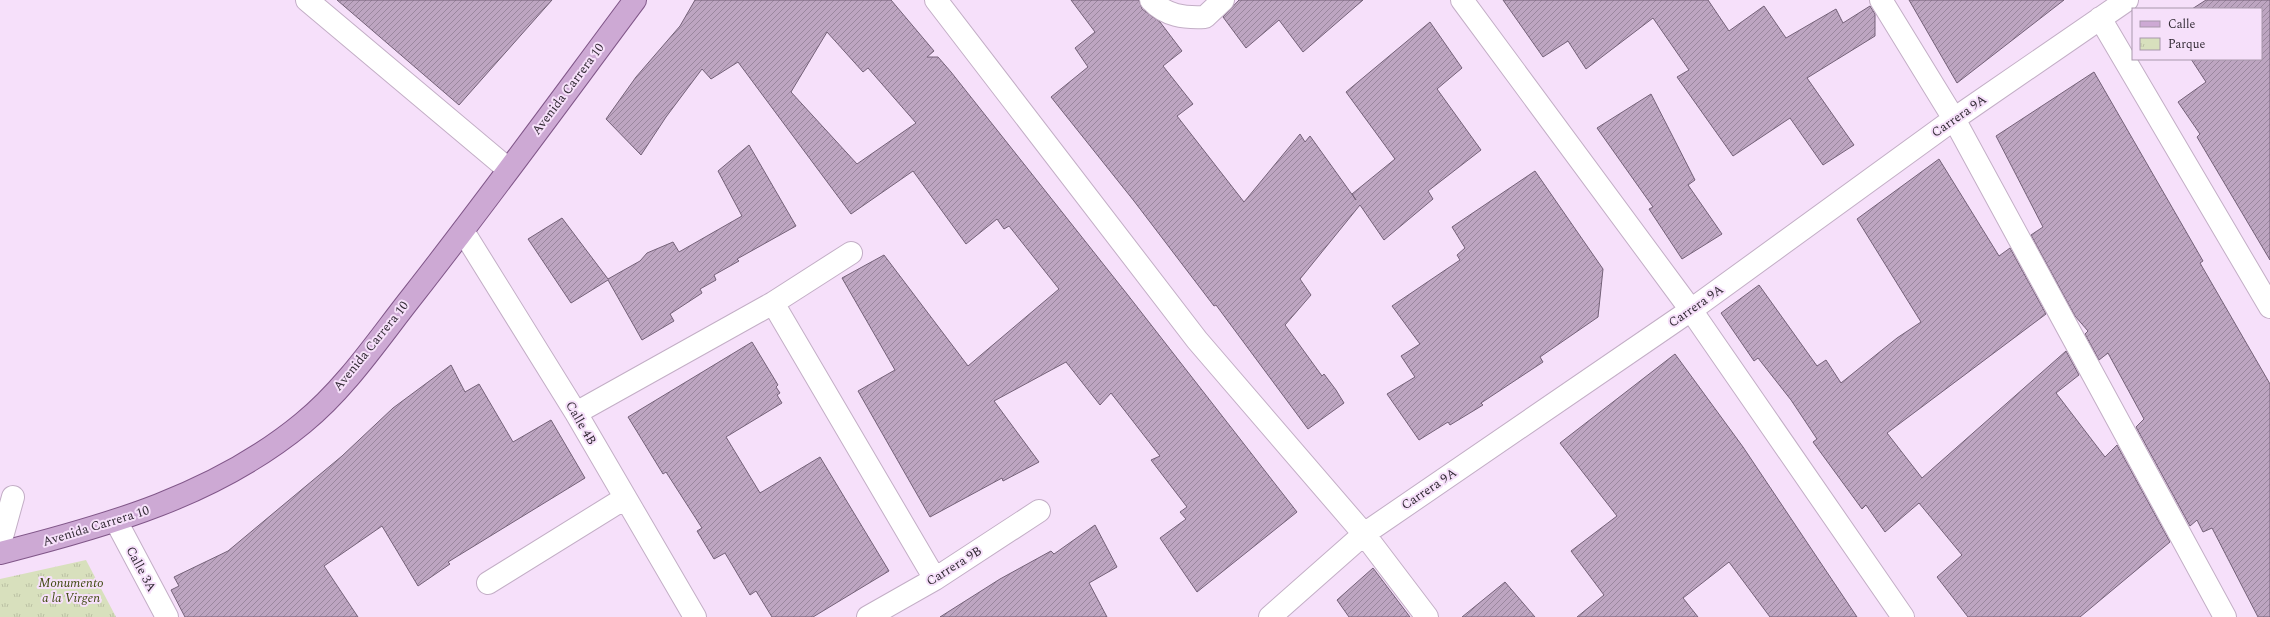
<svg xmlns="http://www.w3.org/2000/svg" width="2270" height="617" viewBox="0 0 2270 617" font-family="Spectral,serif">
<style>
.park{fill:url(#park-tufts)}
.building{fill:url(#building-hatch);stroke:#746178;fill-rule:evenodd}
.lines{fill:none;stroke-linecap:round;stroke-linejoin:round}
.minor-casing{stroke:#c3aec6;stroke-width:24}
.major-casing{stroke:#815789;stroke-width:24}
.minor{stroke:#fff;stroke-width:22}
.major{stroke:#cda9d4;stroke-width:22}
.labels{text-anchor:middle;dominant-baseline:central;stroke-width:4;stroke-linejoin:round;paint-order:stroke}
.street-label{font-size:13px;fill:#322a34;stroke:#f6e0fa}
.park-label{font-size:13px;font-style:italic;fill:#414a12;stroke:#f6e0fa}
</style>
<defs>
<pattern id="park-tufts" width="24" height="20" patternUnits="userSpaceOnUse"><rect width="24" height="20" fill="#d8e0bd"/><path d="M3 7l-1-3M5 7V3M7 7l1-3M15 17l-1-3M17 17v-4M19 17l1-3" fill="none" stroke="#bac0a3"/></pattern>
<pattern id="building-hatch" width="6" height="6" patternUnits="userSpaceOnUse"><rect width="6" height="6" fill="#bda5c1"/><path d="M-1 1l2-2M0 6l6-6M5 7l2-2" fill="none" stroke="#9a879e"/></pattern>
</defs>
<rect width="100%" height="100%" fill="#f6e0fa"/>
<!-- park -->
<path class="park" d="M86,560L116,617H0V579Z"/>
<!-- building -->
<path class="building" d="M337,0H552L459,105Z
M695,0H891L934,51L927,57H938L951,72L1127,294L1297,512L1197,592L1160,538L1186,519L1180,512L1187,507L1151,460L1160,456L1111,393L1100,405L1066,362L994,401L1039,462L1003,481L1002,478L930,517L858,391L895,370L842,278L884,255L968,366L1059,289L1009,226L1004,229L997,219L966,244L913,171L851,214L738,62L711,79L702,69L666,117L641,155L606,119L636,77L680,26ZM827,32L863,72L868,68L916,123L857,164L791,92Z
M1071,0H1139L1142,9L1160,22L1182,51L1163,66L1193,104L1177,116L1244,202L1300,134L1305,142L1310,136L1356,200L1352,194L1395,159L1346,92L1430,22L1462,68L1437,89L1481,150L1428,191L1433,199L1384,240L1360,205L1300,279L1311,295L1285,325L1322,376L1324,374L1336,390L1344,403L1308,429L1216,305L1214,306L1134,201L1051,97L1088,67L1075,48L1095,32Z
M1239,0H1363L1303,52L1279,20L1246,48L1223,17Z
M1503,0H1708L1729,31L1764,6L1786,38L1836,9L1843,23L1870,6L1875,14V36L1807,78L1854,145L1823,165L1790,118L1733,156L1677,77L1689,70L1653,18L1586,69L1568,41L1543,57Z
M1909,0H2064L1957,83Z
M2206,0H2270V260L2197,137L2200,134L2178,102L2206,82L2191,59H2261V9H2192Z
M2094,72L2203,261L2200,263L2270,384V617H2258L2212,528L2203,532L2197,520L2190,526L2136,427L2144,419L2108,353L2099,360L2085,334L2088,331L2075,316L2031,235L2043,227L1996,136Z
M1651,94L1695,180L1688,185L1722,234L1682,259L1649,209L1653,207L1597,128Z
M749,145L796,226L737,259L739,261L714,275L716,280L700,289L702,293L670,314L674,321L642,340L608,280L571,303L528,239L562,218L608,279L640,261L647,253L673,242L679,252L742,216L718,171Z
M1939,159L1999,256L2010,248L2046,314L1887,433L1922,478L2066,351L2079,375L2056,393L2105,457L2117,445L2170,542L2080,617H1968L1937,577L1962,555L1919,503L1885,532L1866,505L1862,509L1813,442L1817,439L1791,400L1758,358L1754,361L1721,313L1759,285L1817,366L1826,360L1841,383L1897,338L1921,322L1857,219Z
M1535,171L1603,269L1598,317L1540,357L1543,362L1481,403L1483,405L1450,425L1448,422L1419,440L1387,394L1415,377L1401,356L1420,344L1392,306L1460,260L1457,255L1465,248L1452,227Z
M752,342L778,385L776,387L780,393L777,395L782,403L726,437L760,493L820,457L889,571L813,617H772L756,591L750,595L725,553L714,559L697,531L702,528L666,472L663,474L628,417Z
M1675,354L1743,447L1857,617H1770L1729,562L1683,598L1698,617H1577L1604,595L1571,551L1617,516L1560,443Z
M451,365L465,392L479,384L513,442L551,420L585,478L448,562L450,564L418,586L382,526L324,566L358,617H185L171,590L179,586L174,577L228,551L342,456L393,408Z
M1095,525L1117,567L1089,583L1107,617H940L1000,579L1051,551L1054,554Z
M1373,568L1410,617H1349L1337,600Z
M1505,582L1535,617H1462Z"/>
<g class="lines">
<!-- minor casing -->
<g class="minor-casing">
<path id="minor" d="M307,0L508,169
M936,0L1197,340L1364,534L1427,617
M1151,0C1166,16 1184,18 1205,17L1223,0
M1462,0L1691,310L1903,617
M1881,0L1954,119L2225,617
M2100,18L2270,307
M463,231L576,413L695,617
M773,303L935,579
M576,413L773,303L851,253
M116,521L167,617
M0,544L13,497
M488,583L625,498
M868,617L935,579L1039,511
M1270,617L1364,534L1691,310L1954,119L2127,0"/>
</g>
<!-- major casing -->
<g class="major-casing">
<path id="major" d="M0,553C107,526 216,495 303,423C347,387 379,338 414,294C490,197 562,98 635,0"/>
</g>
<!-- minor -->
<use href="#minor" class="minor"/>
<!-- major -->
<use href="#major" class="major"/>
</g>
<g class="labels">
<!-- street labels -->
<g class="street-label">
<text transform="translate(568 89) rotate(-53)">Avenida Carrera 10</text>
<text transform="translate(1959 116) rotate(-35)">Carrera 9A</text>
<text transform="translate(1696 306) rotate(-35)">Carrera 9A</text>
<text transform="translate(371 346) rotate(-51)">Avenida Carrera 10</text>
<text transform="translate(581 423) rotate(60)">Calle 4B</text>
<text transform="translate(1429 489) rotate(-34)">Carrera 9A</text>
<text transform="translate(96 526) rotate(-17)">Avenida Carrera 10</text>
<text transform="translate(954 566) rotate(-32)">Carrera 9B</text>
<text transform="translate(141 569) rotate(62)">Calle 3A</text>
</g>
<!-- park labels -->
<g class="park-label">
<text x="71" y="583">Monumento<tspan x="71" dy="15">a la Virgen</tspan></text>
</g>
</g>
<!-- legend -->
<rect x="2132" y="8" width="130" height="52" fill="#f6e0fa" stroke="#a897ab"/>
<rect x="2140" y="21" width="20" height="6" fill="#cda9d4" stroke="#a897ab"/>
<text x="2168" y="28" font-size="12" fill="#322a34">Calle</text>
<rect x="2140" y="38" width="20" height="12" fill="url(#park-tufts)" stroke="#a897ab"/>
<text x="2168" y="48" font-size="12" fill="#322a34">Parque</text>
</svg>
